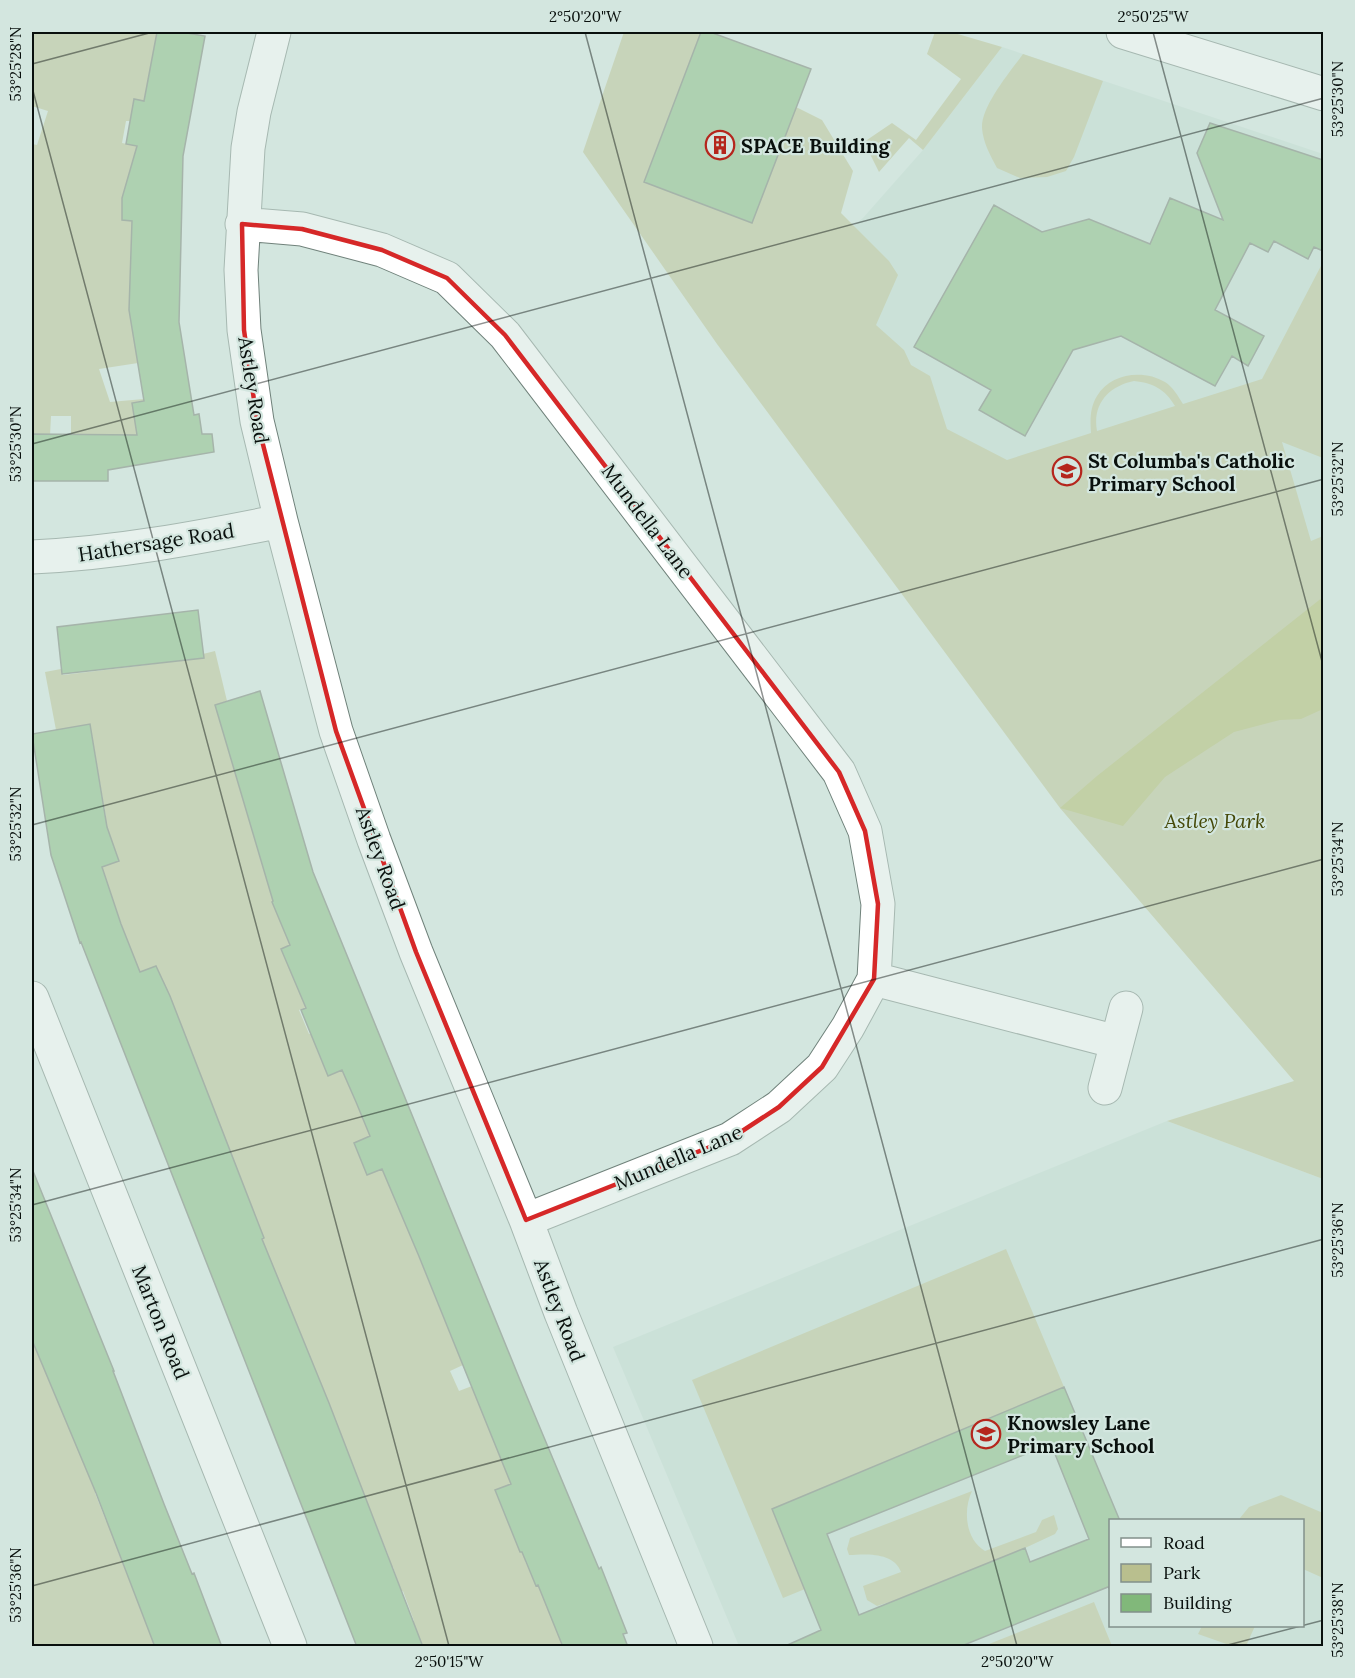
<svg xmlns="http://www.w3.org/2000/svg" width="1355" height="1678" viewBox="0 0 1355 1678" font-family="Lora,serif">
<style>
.built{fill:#c0dcd1;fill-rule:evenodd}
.green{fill:#b9bf8e;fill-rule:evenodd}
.forest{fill:#adb563}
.building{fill:#81b87a;stroke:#6d786b;stroke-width:1.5;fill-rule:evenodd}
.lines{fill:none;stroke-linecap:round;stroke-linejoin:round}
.street-casing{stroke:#70827b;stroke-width:35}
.street{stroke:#fff;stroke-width:33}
.marked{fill:none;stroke:#d62828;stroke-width:4.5;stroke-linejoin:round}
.ticks{fill:none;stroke:#09100d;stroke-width:1.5;stroke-opacity:0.45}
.labels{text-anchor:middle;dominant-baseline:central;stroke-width:4.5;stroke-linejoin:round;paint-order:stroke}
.poi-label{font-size:20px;font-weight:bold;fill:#09100d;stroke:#d3e6df;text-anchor:start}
.street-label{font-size:20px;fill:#09100d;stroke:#d3e6df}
.park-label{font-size:20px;font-style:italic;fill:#444807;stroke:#d3e6df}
.neatline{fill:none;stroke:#09100d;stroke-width:2}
.ticks-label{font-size:15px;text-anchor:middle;fill:#09100d}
</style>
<rect width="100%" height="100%" fill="#d3e6df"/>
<!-- built -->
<path class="built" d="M1002,47L1323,154V597L717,344L863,218L923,150Z
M1167,1121L1323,1179V1646H739L613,1347ZM1110,1520H1302V1626H1110Z"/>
<!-- green -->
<path class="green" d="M32,32H157L144,101L134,100L130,121H126L122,143L137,146L122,201V220L132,221L129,303L138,363L99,369L110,402L144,399V401L132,403L135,420L155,448L71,435V416H51L50,435H32V144L37,145L48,111L32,106L34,91L32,90Z
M624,32H701L644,182L752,223L796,107L822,120L853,171L841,213L889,261L898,275L876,325L904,350L911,365L930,376L947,429L1007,460L1091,433C1090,420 1090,407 1097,396C1110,373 1144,369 1165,382C1173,387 1178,396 1183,404L1262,379L1323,262V458L1282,442L1311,541L1323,536V1179L1167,1121L1294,1081L1060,808L717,344L583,152ZM1134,381C1153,383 1165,389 1175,406L1097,431C1092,404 1109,386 1134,381Z
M935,32H951L1002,47L923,150L909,138L879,172L864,142L892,123L916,140L961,79L927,54Z
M1023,54L1103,81L1074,157L1066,171L1047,177L1020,178L997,168C990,155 983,142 982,128C981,106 1010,72 1023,54Z
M215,651L227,701L215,705L267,880L313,885L272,902L290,945L281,949L288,965L315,1004L299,1010L309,1034L325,1028L316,1048L328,1076L342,1070L370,1136L354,1144L367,1175L422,1152L390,1186L444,1319L490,1316L449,1332L463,1365L450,1371L459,1391L472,1386L552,1467L495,1491L520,1552L536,1546L525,1561L536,1586L550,1580L563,1646H423L418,1635L390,1646L360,1642L414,1621L403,1591L386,1597L385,1593L400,1587L393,1567L376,1573L373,1564L389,1557L368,1504L314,1526L322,1406L329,1403L294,1317L248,1244L264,1238L244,1186L188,1208L166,992L156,966L140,972L123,929L102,867L119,860L109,833L54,851L47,828L106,817L90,724L56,730L45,672L61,669L63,675L204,658L203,654Z
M1006,1249L1064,1387L772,1509L805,1589L783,1598L692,1380Z
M48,1328L67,1371L48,1379L53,1391L70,1385L100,1491L95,1493L106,1521L123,1515L118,1552L155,1646H32V1334Z
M972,1491C963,1510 965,1539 985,1551L1036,1532L1042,1520L1054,1515L1058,1529L1055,1534L1025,1548L893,1601L877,1606L867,1600L863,1586L901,1572C894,1552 866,1554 849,1555L847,1549L850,1538Z
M1281,1495L1323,1513V1578L1303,1569L1302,1520H1240V1518L1249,1507Z
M1094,1602L1112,1646H984Z
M1202,1626H1255L1246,1646H1232L1198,1634Z"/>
<!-- forest -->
<path class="forest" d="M1323,597V709L1301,719L1280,720L1234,732L1165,777L1123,826L1060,808L1097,776Z"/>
<!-- building -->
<path class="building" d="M157,32H181L205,36L183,156L179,322L194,415L199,414L202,434H212L214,452L108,470V481H32V434L137,435L132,403L144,401L129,310L132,221L122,220V198L137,146L126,144L134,99L144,101Z
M701,32H710L811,69L752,223L644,182Z
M1210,123L1323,160V251L1314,247L1308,259L1274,241L1268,252L1250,243L1215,310L1264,336L1248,366L1232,356L1215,386L1121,336L1073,350L1025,436L979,410L991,390L914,347L994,205L1042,232L1089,219L1150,244L1170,198L1223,220L1197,153Z
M198,610L204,658L62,674L57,627Z
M260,691L313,872L520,1380L599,1569L601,1567L627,1633L623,1634L628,1647H563L538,1585L536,1586L522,1552H520L495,1490L511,1484L418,1254L382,1169L367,1175L354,1143L370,1136L356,1102L342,1070L328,1076L301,1010L306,1008L281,949L290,945L272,902L273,901L215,705Z
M90,724L107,827L119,861L102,867L121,924L140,972L156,966L170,996L264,1238L262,1239L329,1403L423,1647H357L81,942L80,943L51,855L32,734Z
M33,1171L114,1371H113L164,1504L192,1574L194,1573L222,1647H155L96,1493L32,1340Z
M1064,1387L1120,1521H1110V1589L1108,1587L959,1647H783L821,1630L772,1509ZM1051,1444L1089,1539L1030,1562L1025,1548L859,1615L827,1534Z"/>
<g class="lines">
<!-- street casing -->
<g class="street-casing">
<path id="street" d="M274,32L254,112L248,148L241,270L244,330L257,421L281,521L336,731L374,840L416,952L526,1220L561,1313L696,1646
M1123,32L1324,94
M242,224L302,229L382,250L447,278L505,335L839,772L865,831L878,904L874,979L848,1027L822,1067L779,1107L730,1139L526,1220
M32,557C117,553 197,538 281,521
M874,979L1117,1042
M32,998L290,1646
M1105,1088L1126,1008"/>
</g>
<!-- street -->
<use href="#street" class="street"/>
</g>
<!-- marked area -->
<path d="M0 0H1355V1678H0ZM242,224L302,229L382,250L447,278L505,335L839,772L865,831L878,904L874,979L822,1067L779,1107L730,1139L526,1220L416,952L336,731L257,421L244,330Z" fill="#d3e6df" fill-opacity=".55" fill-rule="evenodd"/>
<path class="marked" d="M242,224L302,229L382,250L447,278L505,335L839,772L865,831L878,904L874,979L822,1067L779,1107L730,1139L526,1220L416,952L336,731L257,421L244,330Z"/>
<!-- ticks -->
<path class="ticks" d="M585,32L1017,1646M1153,32L1324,669M32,64L153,32M32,87L449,1646M32,444L1324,98M32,825L1324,479M32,1205L1324,859M32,1586L1324,1239M1224,1646L1324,1620"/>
<!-- icons -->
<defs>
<g id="building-ring" transform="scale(1.5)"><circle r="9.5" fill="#d3e6df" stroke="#b5261d" stroke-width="1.5"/><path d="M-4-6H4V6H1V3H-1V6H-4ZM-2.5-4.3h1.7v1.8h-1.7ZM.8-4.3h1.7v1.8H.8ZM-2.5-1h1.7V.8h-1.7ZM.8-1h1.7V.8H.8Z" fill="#b5261d"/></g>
<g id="school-ring" transform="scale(1.5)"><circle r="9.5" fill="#d3e6df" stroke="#b5261d" stroke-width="1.5"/><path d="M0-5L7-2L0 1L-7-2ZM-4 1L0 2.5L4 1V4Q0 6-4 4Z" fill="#b5261d"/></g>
</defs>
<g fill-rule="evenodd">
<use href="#building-ring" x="720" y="145"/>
<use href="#school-ring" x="1067" y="471"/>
<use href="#school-ring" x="986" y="1434"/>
</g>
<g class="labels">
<!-- poi labels -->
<g class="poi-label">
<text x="741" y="145">SPACE Building</text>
<text x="1088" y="460">St Columba's Catholic<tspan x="1088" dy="23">Primary School</tspan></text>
<text x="1007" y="1422">Knowsley Lane<tspan x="1007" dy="23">Primary School</tspan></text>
</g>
<!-- street labels -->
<g class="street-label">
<text transform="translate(254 390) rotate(81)">Astley Road</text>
<text transform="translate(648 521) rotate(53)">Mundella Lane</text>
<text transform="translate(156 542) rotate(-9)">Hathersage Road</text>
<text transform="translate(381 858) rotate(70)">Astley Road</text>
<text transform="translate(678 1157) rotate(-23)">Mundella Lane</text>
<text transform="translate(560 1310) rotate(69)">Astley Road</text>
<text transform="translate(161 1322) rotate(68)">Marton Road</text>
</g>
<!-- park labels -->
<g class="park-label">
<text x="1215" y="820">Astley Park</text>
</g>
</g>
<!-- border -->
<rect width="1355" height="1678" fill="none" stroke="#d3e6df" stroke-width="66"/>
<!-- legend -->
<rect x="1109" y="1519" width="195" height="108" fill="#d3e6df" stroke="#82908b" stroke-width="1.5"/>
<rect x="1121" y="1538" width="30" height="9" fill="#ffffff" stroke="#82908b" stroke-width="1.5"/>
<text x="1163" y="1549" font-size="18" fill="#09100d">Road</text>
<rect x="1121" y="1564" width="30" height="18" fill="#b9bf8e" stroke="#82908b" stroke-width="1.5"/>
<text x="1163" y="1579" font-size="18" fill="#09100d">Park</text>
<rect x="1121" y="1594" width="30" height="18" fill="#81b87a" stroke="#82908b" stroke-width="1.5"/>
<text x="1163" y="1609" font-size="18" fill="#09100d">Building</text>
<rect x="33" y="33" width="1289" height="1612" class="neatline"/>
<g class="ticks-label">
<text x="585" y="22">2°50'20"W</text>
<text x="1153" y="22">2°50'25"W</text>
<text transform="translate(16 64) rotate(-90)" y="5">53°25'28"N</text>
<text transform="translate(1338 99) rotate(-90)" y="5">53°25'30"N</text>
<text transform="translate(16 444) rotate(-90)" y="5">53°25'30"N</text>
<text transform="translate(1338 479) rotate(-90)" y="5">53°25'32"N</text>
<text transform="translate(16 824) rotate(-90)" y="5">53°25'32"N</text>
<text transform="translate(1338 859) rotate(-90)" y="5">53°25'34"N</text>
<text transform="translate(16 1205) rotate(-90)" y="5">53°25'34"N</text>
<text transform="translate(1338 1240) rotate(-90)" y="5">53°25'36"N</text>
<text transform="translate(16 1585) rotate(-90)" y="5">53°25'36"N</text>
<text transform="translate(1338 1620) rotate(-90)" y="5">53°25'38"N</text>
<text x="449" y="1667">2°50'15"W</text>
<text x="1017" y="1667">2°50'20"W</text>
</g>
</svg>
